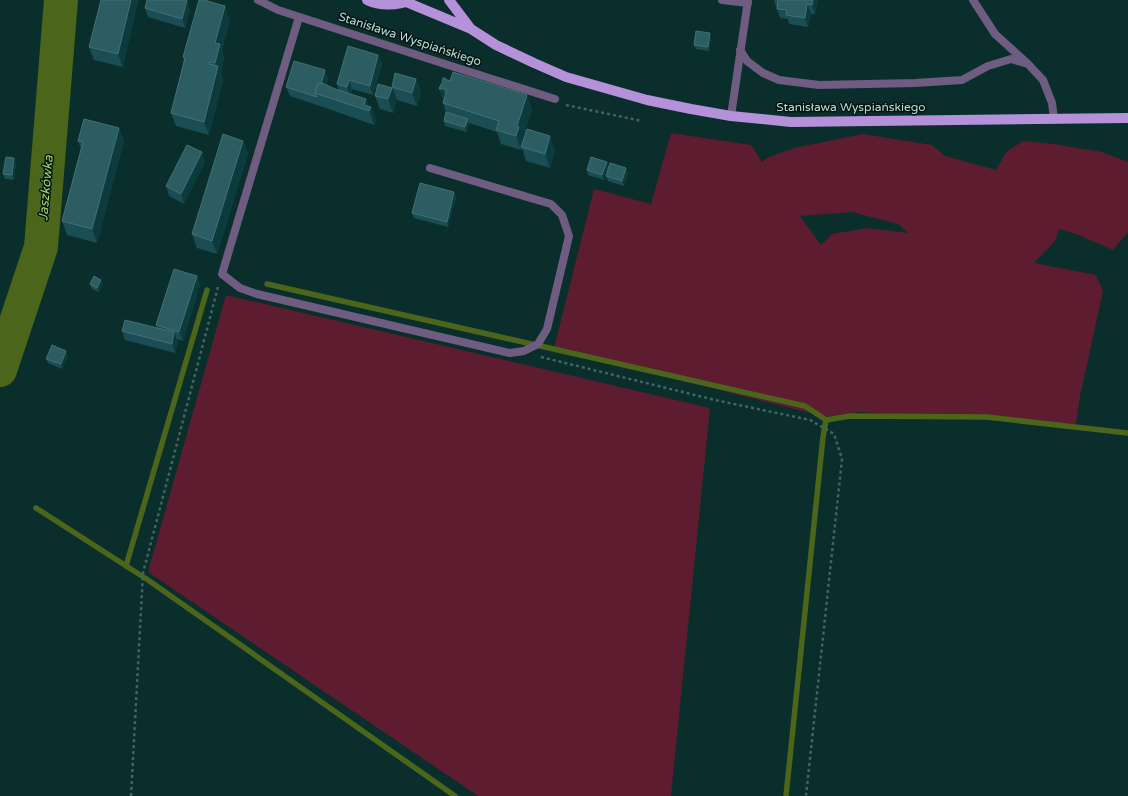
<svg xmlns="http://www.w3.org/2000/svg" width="1128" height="796" viewBox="0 0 1128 796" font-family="'Varela Round',sans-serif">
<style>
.green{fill:#5d1c2f;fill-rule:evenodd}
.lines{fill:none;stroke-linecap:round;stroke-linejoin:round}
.stream{stroke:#4b651b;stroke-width:5.5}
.river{stroke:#4b651b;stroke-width:34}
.path{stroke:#426561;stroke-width:2.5;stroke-dasharray:3 3;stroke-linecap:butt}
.lane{stroke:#6e5d80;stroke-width:8}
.primary{stroke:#b591d9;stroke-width:10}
.wall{fill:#1a4e54}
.shaded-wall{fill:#0c3b3e}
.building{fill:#2b5d62;stroke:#427174}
.labels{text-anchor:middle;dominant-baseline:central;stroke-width:3;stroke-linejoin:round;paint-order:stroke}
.street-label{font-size:12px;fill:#bbdbd6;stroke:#001513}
.water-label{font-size:13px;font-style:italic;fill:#a7d459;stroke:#001513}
</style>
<rect width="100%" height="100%" fill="#0a2e2b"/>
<!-- green -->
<path class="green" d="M671,133L751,145L762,162L767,158L794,148L863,134L932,145L945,156L996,170L1006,152L1023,141L1053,144L1102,152L1128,162V232L1113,250L1076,234L1059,229L1055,241L1034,263L1096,275L1103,291L1080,396L1076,424L859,412L826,417L554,348L594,189L651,204ZM852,212L898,224L908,233L867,228L832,234L821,245L800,216Z
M226,295L710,408L671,796H478L148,572Z"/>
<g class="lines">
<!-- stream -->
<path class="stream" d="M267,284L805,406L826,420L823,437L786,796
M826,420L850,416L986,417L1128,433
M36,508L148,580L455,796
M126,566L207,290"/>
<!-- river -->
<path class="river" d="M0,370L41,247L61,0"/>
<!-- path -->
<path class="path" d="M566,105L642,121
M541,357L715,400L810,420L834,434L842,459L806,796
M131,796L143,573L218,287"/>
<!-- lane -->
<path class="lane" d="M258,0L278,10L448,65L555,99
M722,0L748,3
M973,0L995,34L1028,64L1043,80L1052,103L1054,119
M299,17L222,274L240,288L257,294L510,353L524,351L538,344L547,329L569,236L562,215L551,204L430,168
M740,50L747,61L763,73L779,80L819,85L915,83L962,80L988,66L1011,59L1028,64
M731,116L748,0"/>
<!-- primary -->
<path class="primary" d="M367,0C379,6 398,6 410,0
M449,0L471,29
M406,2L471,29L496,45L534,63L566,77L647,100L691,109L731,116L791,122L1128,118"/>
</g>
<!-- wall -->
<path class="wall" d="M101,0L123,67L94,60L89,47Z
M774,0H818L815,14H811L808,27L789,24L788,19L780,18L777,9V7H776Z
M145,8L190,9L185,28L148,17Z
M230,20L222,50L224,58L221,73L223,80L209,135L176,126L171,113L184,60L183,57Z
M711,38L709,51L696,49L694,45Z
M378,55L382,64L373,95L352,89L351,94L369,106L371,107L376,121L374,125L320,106L290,96L286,87L325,70L328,80L327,85L339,90L337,84Z
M416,79L421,92L417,106L397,100L392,87Z
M446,79L532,109L523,138L524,139L555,150L550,168L526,161L522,148L521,150L501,144L497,132L469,123L467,132L445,126L444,121L446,112L443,103L444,102L439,88Z
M392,88L396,101L393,113L380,109L375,96Z
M119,128L124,141L97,243L67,235L62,221L81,149L78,141Z
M243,141L248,154L217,254L197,248L192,234Z
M205,162L184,204L169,196L166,186Z
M607,162L609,167L604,180L588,175L587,170Z
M16,163L14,180L5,179L3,174Z
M628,172L624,186L608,181L606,176Z
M454,192L456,197L448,227L414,218L412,213Z
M90,284L103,285L99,292L92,289Z
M200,285L183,341L177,339L178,342L175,353L125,340L122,331L158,328L156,325Z
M68,356L62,369L48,363L46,359Z"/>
<!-- shaded-wall -->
<path class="shaded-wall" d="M131,0H139L123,67L118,54Z
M187,0L190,9L185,28L182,19Z
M813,0H818L815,14L812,5Z
M807,4L811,14L808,27L805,18Z
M225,6L230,20L222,50L224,58L221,73L223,80L209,135L204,122L217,70L215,63V43Z
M710,33L711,38L709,51L708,47Z
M378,55L382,64L373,95L370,86Z
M325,70L328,80L324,95L318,93Z
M416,79L421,92L417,106L412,93Z
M349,80L352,89L350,97L347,87Z
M392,88L396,101L393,113L388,99Z
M442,88L447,102L445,103L440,90Z
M527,95L532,109L523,138L524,140L521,150L516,136L517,126Z
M366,99L370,109L371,107L376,121L374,125L369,111L364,105Z
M468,119L469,123L467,132L465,127Z
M119,128L124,141L97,243L92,229Z
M550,136L555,150L550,168L545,154Z
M243,141L248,154L217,254L212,241Z
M202,152L205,162L184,204L181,194Z
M14,158L16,163L14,180L12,175Z
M607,162L609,167L604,180L602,175Z
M626,168L628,172L624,186L622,181Z
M454,192L456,197L448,227L447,222Z
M197,276L200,285L183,341L179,332Z
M101,280L103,285L99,292L97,288Z
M174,332L178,342L175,353L172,344Z
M66,351L68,356L62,369L61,364Z"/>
<!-- building -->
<path class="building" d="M101,0H131L118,54L89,47Z
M147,0H187L182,19L145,8Z
M199,0H204L225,6L215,43L220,44L215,63L210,62L209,64L218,66L204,122L171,113L185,58L183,57Z
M778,0H813L812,5L807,4L805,18L786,15L787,10L777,9Z
M696,31L710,33L708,47L694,45Z
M348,46L378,55L370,86L349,80L347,87L337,84Z
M294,61L325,70L321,84L318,83L315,93L317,97L286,87Z
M453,72L527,95L517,126L519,127L516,136L496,130L499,121L443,103L447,90L442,88L440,90L439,88L442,83L443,78H445V79L450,81Z
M395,73L416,79L412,93L392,87Z
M318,83L321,84L322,83L335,89L366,99L364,105L371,107L369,111L315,93Z
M378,84L392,88L388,99L375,96Z
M446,112L468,119L465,127L444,121Z
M84,119L119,128L92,229L62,221L83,142L78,141Z
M527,129L550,136L545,154L521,147Z
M223,134L243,141L212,241L192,234Z
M187,145L202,152L181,194L166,186Z
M6,157L14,158L12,175L3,174Z
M591,157L607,162L602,175L587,170Z
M610,163L626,168L622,181L606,176Z
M420,183L454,192L447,222L412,213Z
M174,269L197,276L179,332L156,325Z
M94,276L101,280L97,288L90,284Z
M125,320L174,332L172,344L122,331Z
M52,345L66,351L61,364L46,359Z"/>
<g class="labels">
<!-- street labels -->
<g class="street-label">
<text transform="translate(410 39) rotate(18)">Stanisława Wyspiańskiego</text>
<text x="851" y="107">Stanisława Wyspiańskiego</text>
</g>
<!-- water labels -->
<g class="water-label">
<text transform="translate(46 188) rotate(-85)">Jaszkówka</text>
</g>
</g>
</svg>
